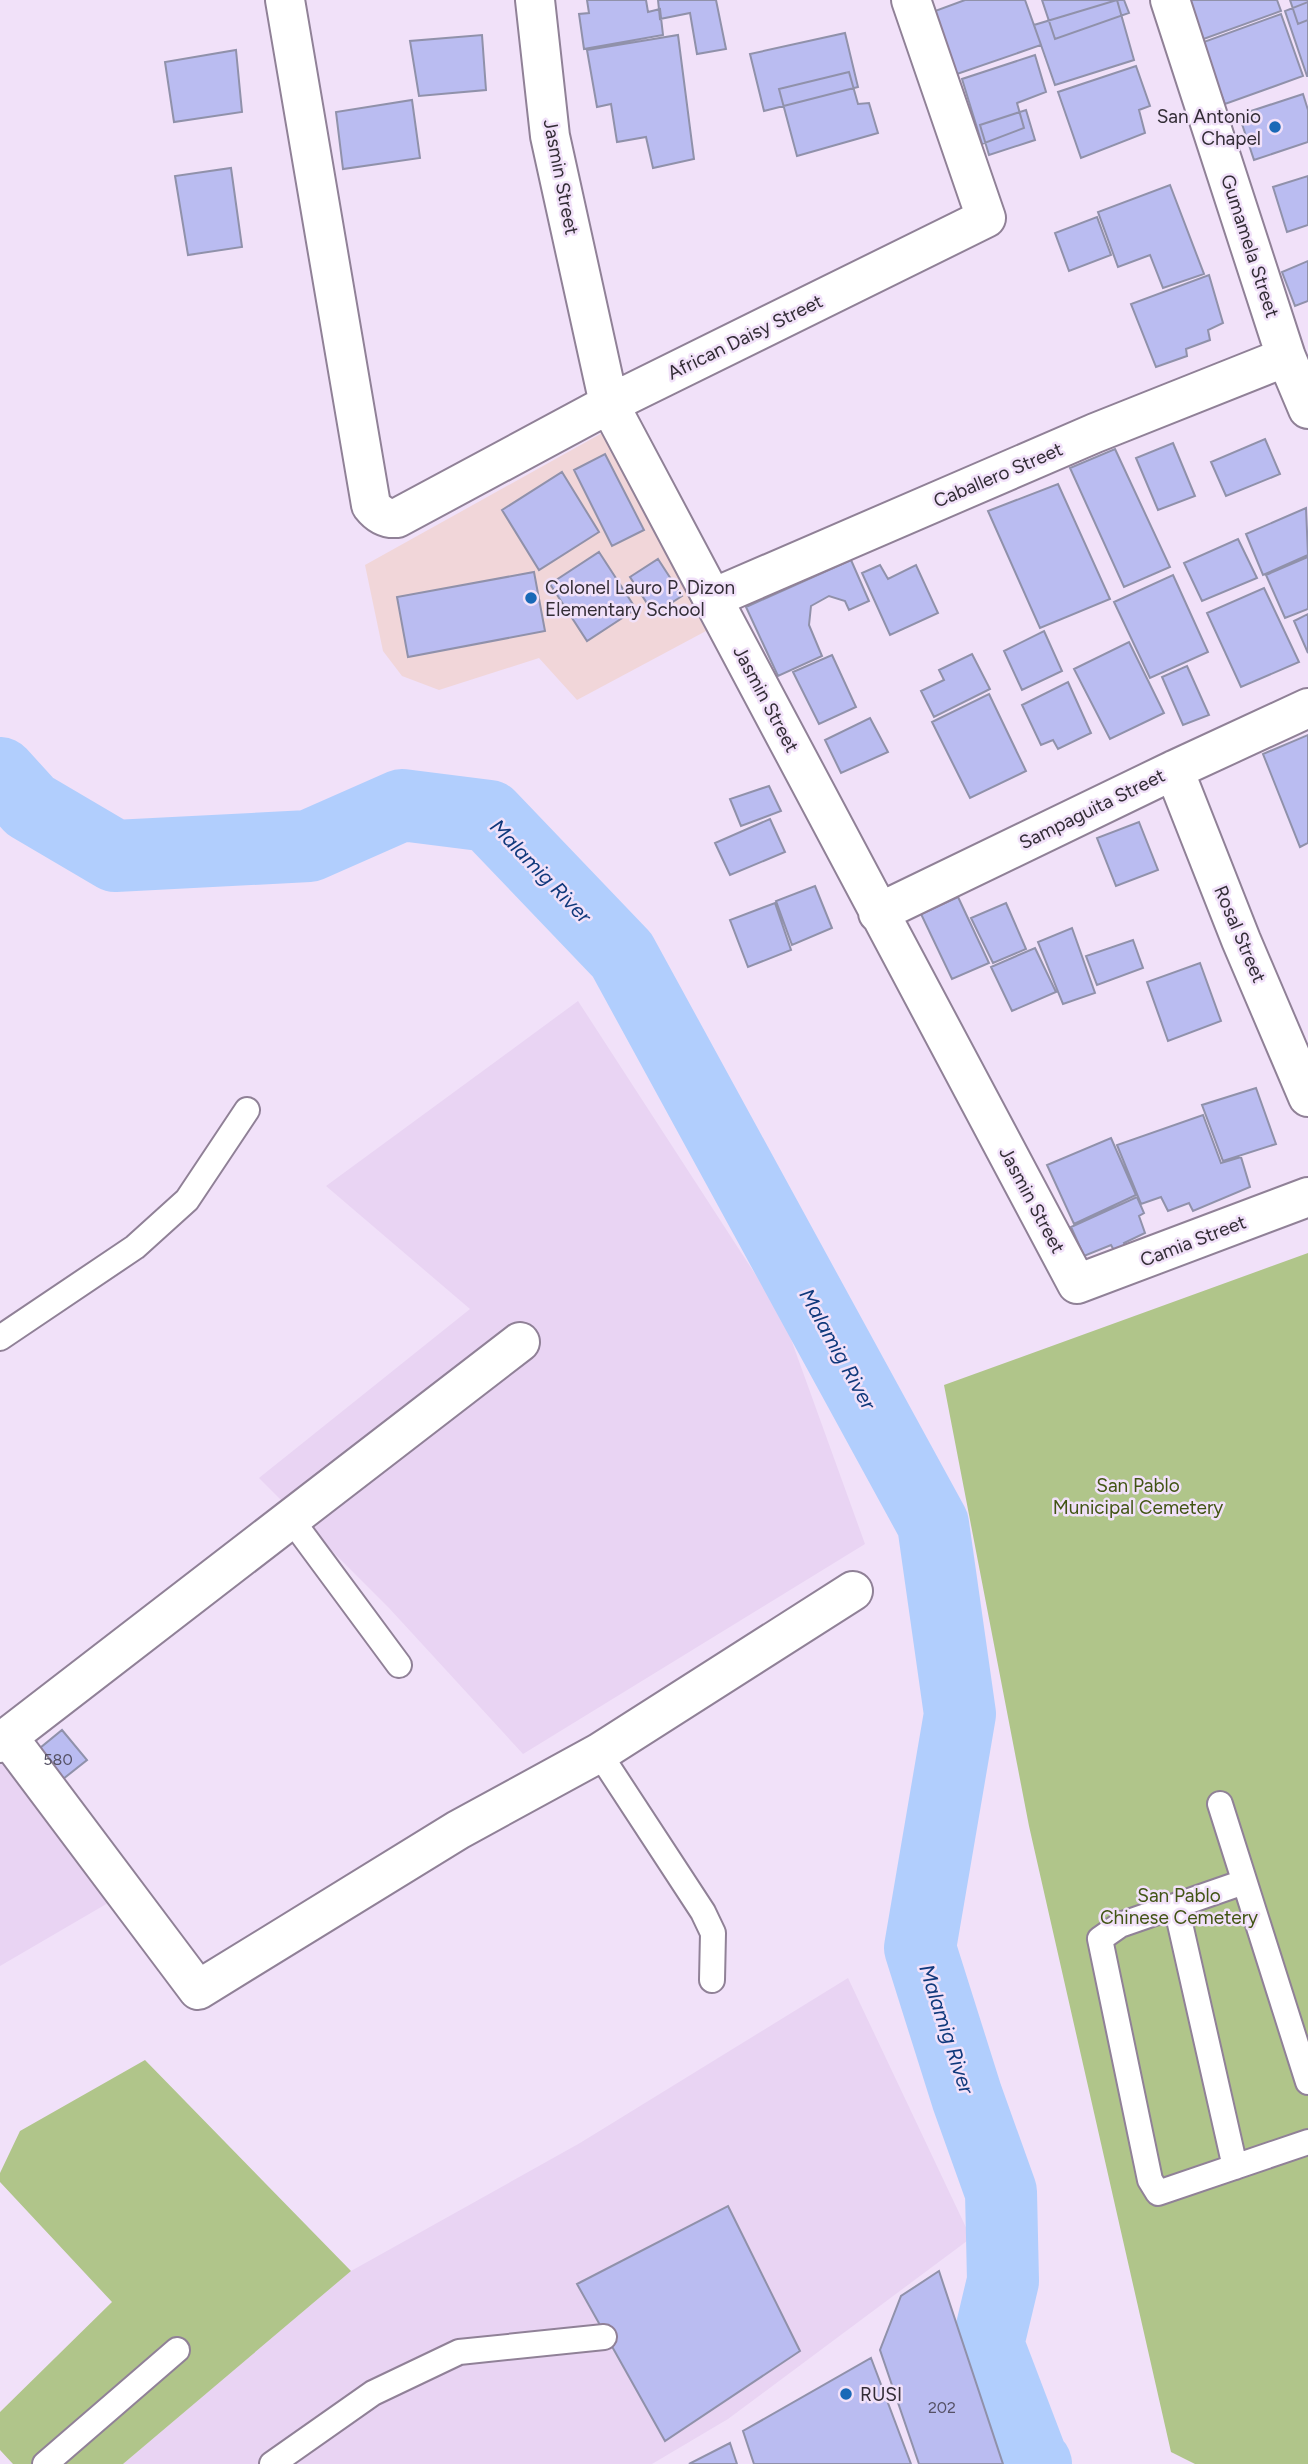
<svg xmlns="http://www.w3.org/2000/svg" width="1308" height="2464" viewBox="0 0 1308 2464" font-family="Figtree,sans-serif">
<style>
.built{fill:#e9d4f3}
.education{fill:#f1d6d9}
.green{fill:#b0c58a}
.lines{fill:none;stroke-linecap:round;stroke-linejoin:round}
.river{stroke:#b1cefd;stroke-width:72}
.building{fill:#babcf1;stroke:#9091aa;stroke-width:2}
.lane-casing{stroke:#908197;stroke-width:28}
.street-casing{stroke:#908197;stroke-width:42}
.lane{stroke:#fff;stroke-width:24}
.street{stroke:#fff;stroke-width:38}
.poi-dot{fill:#1969b7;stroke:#f1e1f9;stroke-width:2.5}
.labels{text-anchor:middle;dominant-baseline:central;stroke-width:5;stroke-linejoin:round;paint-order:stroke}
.number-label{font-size:16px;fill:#555165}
.poi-label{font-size:19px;fill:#332d36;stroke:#f1e1f9;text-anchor:start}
.street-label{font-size:19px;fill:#332d36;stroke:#f1e1f9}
.park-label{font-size:19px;fill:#415413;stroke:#f1e1f9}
.water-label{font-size:21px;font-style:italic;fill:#10397c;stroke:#f1e1f9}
</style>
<rect width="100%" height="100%" fill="#f1e1f9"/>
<!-- built -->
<path class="built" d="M578,1001L783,1317L865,1544L523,1754L389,1608L259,1478L470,1309L326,1186Z
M0,1729L120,1896L0,1966Z
M848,1978L971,2238L728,2419L652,2464H123L351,2271L580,2143Z"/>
<!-- education -->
<path class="education" d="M604,432L706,631L577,700L539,658L439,690L402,676L383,651L365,565Z"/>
<!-- green -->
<path class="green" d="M1308,1253V2464H1195L1171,2452L1029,1826L944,1385Z
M145,2060L351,2271L123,2464H13L0,2450V2412L112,2302L0,2182V2173L20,2131Z"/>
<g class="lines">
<!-- river -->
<path class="river" d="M0,773L30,806L115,856L309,846L402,805L489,816L622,955L933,1524L960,1714L920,1948L967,2097L1001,2192L1003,2281L988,2344L1033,2462L1036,2464"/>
</g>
<!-- building -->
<path class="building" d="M587,0H646L648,12L660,9L663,35L584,49L579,14L589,13Z
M658,0H716L726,49L697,54L690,13L660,19Z
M965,0H1025L1041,45L957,74L935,11Z
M1042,0H1124L1129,13L1055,39Z
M1117,0L1134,60L1055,85L1034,25Z
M1182,0H1277L1281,11L1198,41Z
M1290,0H1308V20L1298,24Z
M1308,2V76H1307L1285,11Z
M1281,14L1303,76L1225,104L1201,43Z
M845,33L858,87L764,111L750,54Z
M482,35L486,90L419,96L410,41Z
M678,35L694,159L653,168L646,137L617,142L611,104L597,107L587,50Z
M236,50L242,112L174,122L165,62Z
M1035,55L1046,92L1017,103L1024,128L982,144L962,79Z
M1136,66L1150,106L1139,110L1145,133L1081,158L1058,92Z
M849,72L858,104L869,103L878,133L797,156L779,89Z
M1303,94L1308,110V142L1254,160L1239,115Z
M412,100L420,158L343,169L336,112Z
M1026,110L1035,140L989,155L980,125Z
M231,168L242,247L188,255L175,176Z
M1308,176V225L1287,232L1273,187Z
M1170,185L1204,274L1163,288L1150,255L1118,267L1098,212Z
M1097,217L1111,255L1069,271L1055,233Z
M1308,261V301L1295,306L1282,272Z
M1209,275L1223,323L1208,330L1210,340L1186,349L1187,356L1156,367L1131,304Z
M1265,439L1280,474L1226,496L1211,462Z
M1173,443L1195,496L1158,510L1136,458Z
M1115,449L1170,567L1124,587L1070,468Z
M605,454L644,530L612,546L574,470Z
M562,472L599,532L539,570L502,510Z
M1058,484L1110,599L1040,628L988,511Z
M1306,508L1308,555L1263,575L1246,534Z
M1238,539L1257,578L1202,601L1184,563Z
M599,552L636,609L587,641L550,584Z
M1308,557V609L1285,618L1266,575Z
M658,559L682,596L654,614L630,577Z
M851,560L869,601L849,610L845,601L829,596L811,606L809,625L822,656L778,676L746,607Z
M880,565L888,579L916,565L938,613L890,635L862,573Z
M534,572L545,631L408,657L397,597Z
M1173,575L1208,652L1150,678L1114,602Z
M1264,588L1299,662L1241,687L1207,613Z
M1308,614V653L1294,621Z
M1044,631L1062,671L1022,690L1004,651Z
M1129,642L1164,713L1110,739L1074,669Z
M972,654L990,689L934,717L921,691L944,680L939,670Z
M832,655L856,707L819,724L793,672Z
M1187,666L1209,715L1183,725L1162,677Z
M1068,682L1091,733L1058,749L1053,740L1041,745L1022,705Z
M989,694L1026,771L970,798L932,722Z
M870,718L888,752L841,773L825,740Z
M1308,735V843L1300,847L1263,754Z
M769,786L781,811L741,826L730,799Z
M770,819L785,852L730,875L715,843Z
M1139,822L1158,870L1116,886L1097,838Z
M815,886L832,928L792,945L776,901Z
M958,897L989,963L952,979L921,914Z
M775,903L791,950L748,967L730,920Z
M1006,903L1026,949L993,963L971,918Z
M1072,928L1095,993L1063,1004L1038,942Z
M1133,940L1143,968L1097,985L1086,956Z
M1035,948L1056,992L1012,1011L991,967Z
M1200,963L1221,1021L1168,1041L1147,982Z
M1256,1088L1276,1144L1223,1161L1202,1105Z
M1203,1115L1221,1163L1241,1157L1250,1187L1193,1211L1189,1203L1168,1211L1161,1197L1141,1204L1117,1145Z
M1111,1138L1136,1195L1074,1224L1047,1165Z
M1137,1197L1144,1213L1139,1216L1145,1233L1124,1243L1127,1249L1116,1254L1111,1245L1084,1256L1071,1227Z
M62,1730L87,1760L53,1787L29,1757Z
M728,2206L800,2351L665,2441L577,2284Z
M939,2271L1003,2464H919L880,2350L901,2296Z
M871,2358L911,2464H754L743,2431Z
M730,2443L737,2464H689Z"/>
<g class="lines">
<!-- lane casing -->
<g class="lane-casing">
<path id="lane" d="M0,1338L135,1247L187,1200L247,1110
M291,1519L399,1665
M599,1753L703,1912L713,1933L712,1980
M1220,1804L1308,2082
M1244,1882L1120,1925L1100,1939L1150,2180L1158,2193L1308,2142
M1176,1906L1235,2167
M45,2464L177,2350
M272,2464L373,2393L459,2352L604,2337"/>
</g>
<!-- street casing -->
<g class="street-casing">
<path id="street" d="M285,0L371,505C378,514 385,519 397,518L609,404L986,218L911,0
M535,0L550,136L609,404L1077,1284L1308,1197
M1170,0L1286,357L1308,409
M713,598L1095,433L1286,357
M1174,770L1241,940L1308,1097
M878,913L1174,770L1308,708
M8,1737L198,1990L458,1830L599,1753L853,1591
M0,1743L520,1342"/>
</g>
<!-- lane -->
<use href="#lane" class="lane"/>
<!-- street -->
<use href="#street" class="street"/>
</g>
<!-- markers -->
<g class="poi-dot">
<circle cx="1275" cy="127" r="7"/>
<circle cx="531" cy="598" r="7"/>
<circle cx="846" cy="2394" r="7"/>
</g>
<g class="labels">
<!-- number labels -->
<g class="number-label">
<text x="58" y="1759">580</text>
<text x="942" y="2407">202</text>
</g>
<!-- poi labels -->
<g class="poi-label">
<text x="1261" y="116" text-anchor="end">San Antonio<tspan x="1261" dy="22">Chapel</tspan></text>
<text x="545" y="587">Colonel Lauro P. Dizon<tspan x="545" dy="22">Elementary School</tspan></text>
<text x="860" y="2394">RUSI</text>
</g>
<!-- street labels -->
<g class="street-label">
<text transform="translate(561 177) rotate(79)">Jasmin Street</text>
<text transform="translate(1250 246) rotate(72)">Gumamela Street</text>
<text transform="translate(745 337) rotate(-26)">African Daisy Street</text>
<text transform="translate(998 475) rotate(-23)">Caballero Street</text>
<text transform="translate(766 699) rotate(62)">Jasmin Street</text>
<text transform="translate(1092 809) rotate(-26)">Sampaguita Street</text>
<text transform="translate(1240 934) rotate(67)">Rosal Street</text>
<text transform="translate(1032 1200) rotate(62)">Jasmin Street</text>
<text transform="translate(1193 1241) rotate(-21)">Camia Street</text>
</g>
<!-- park labels -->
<g class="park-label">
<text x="1138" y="1485">San Pablo<tspan x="1138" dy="22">Municipal Cemetery</tspan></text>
<text x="1179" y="1895">San Pablo<tspan x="1179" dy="22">Chinese Cemetery</tspan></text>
</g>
<!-- water labels -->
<g class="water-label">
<text transform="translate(541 871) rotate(46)">Malamig River</text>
<text transform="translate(838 1349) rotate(61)">Malamig River</text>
<text transform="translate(947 2029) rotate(72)">Malamig River</text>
</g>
</g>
</svg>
